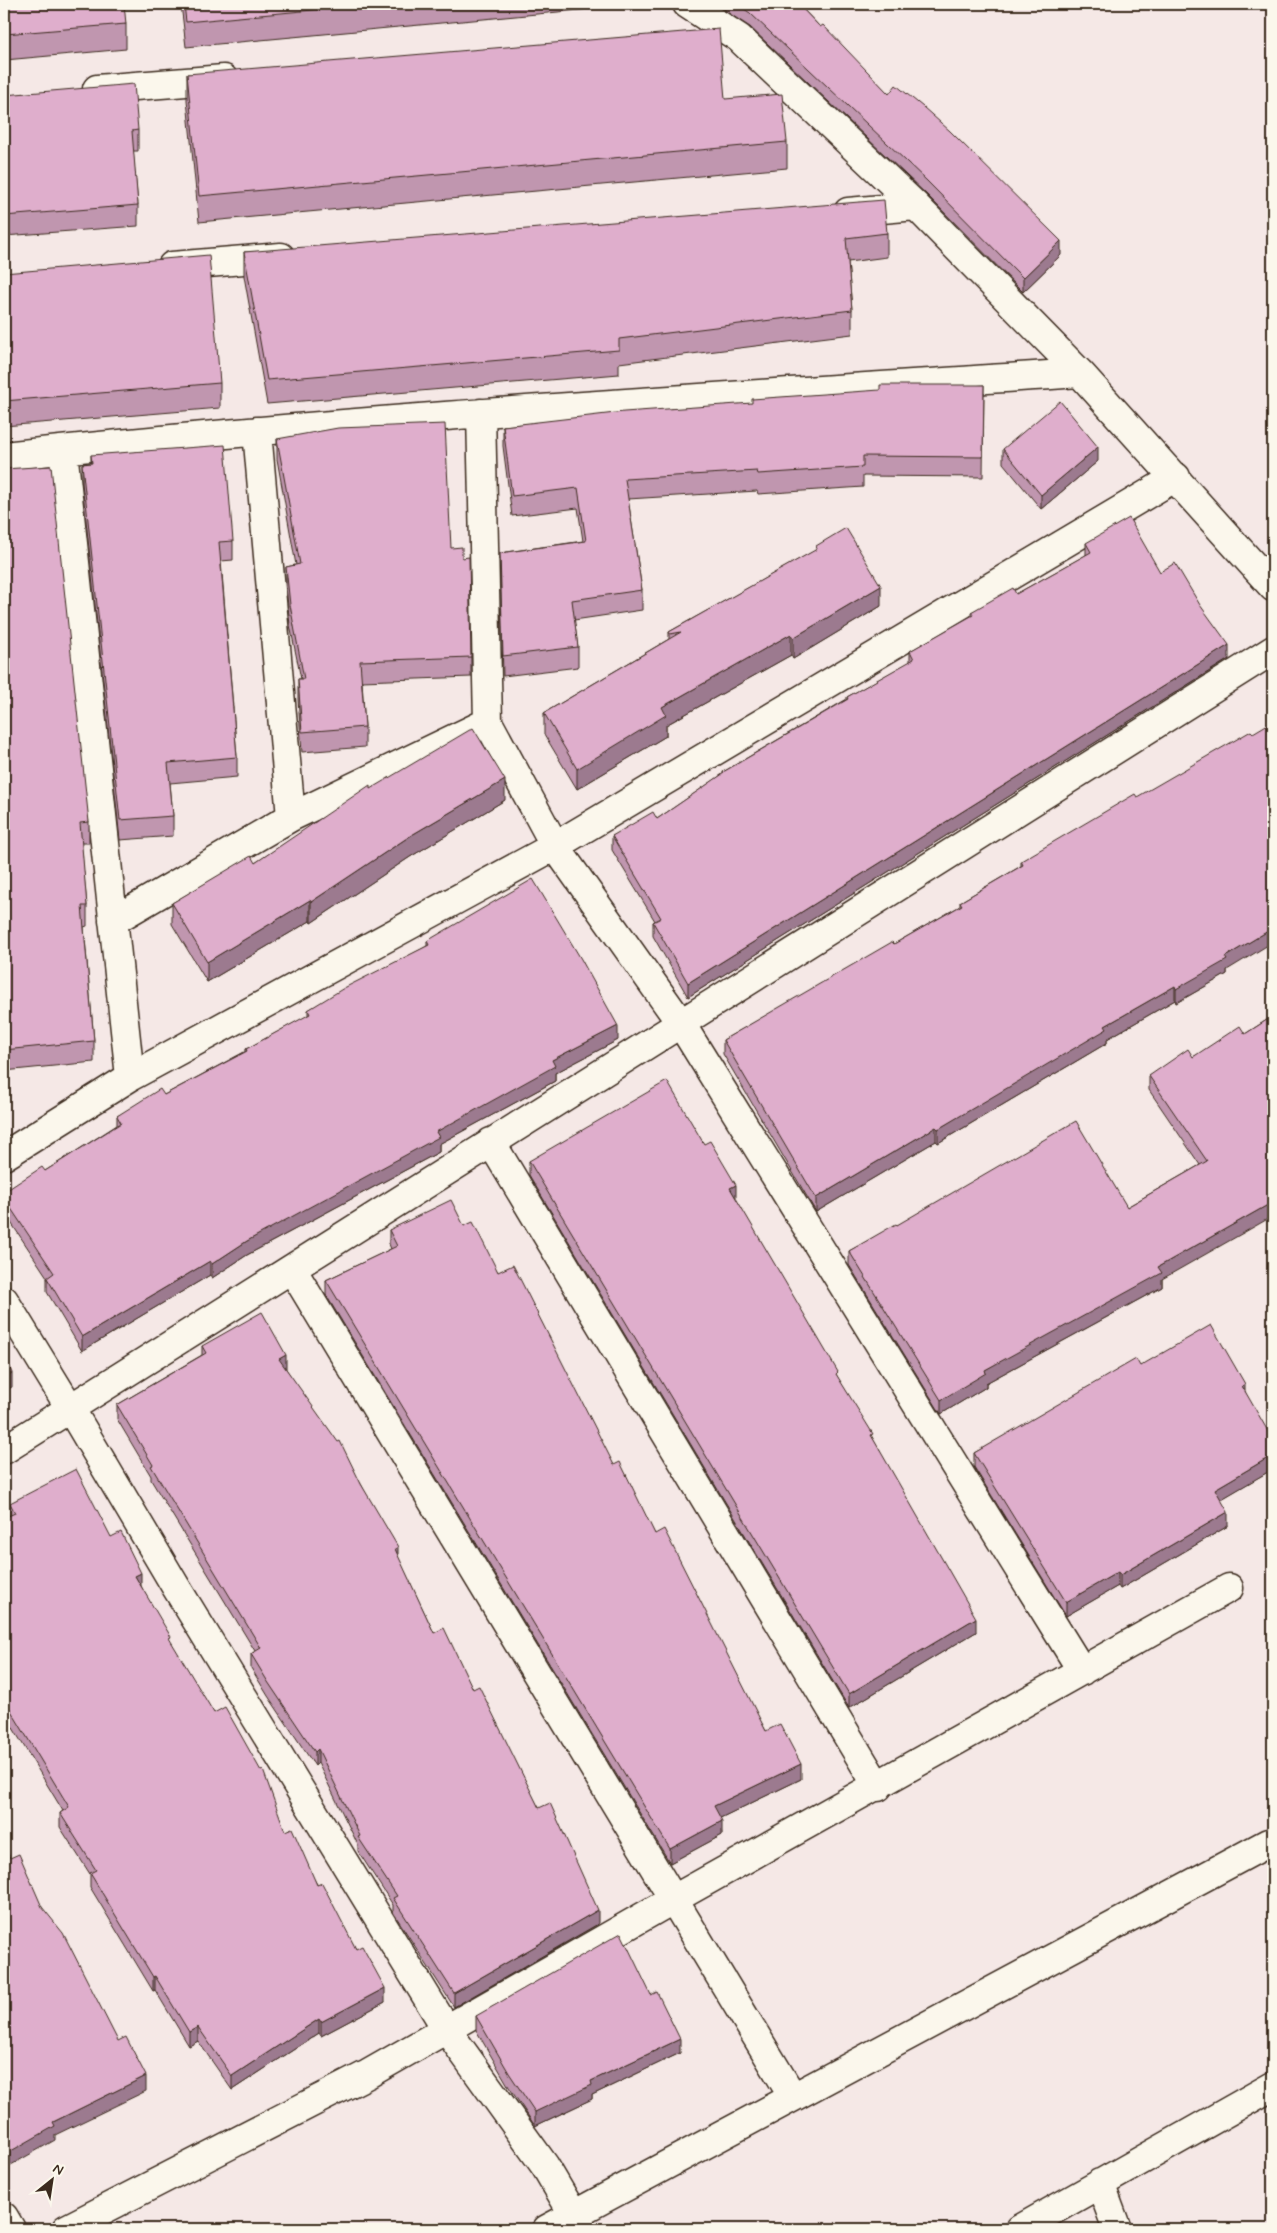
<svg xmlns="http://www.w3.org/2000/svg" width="1277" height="2233" viewBox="0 0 1277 2233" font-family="Mynerve,sans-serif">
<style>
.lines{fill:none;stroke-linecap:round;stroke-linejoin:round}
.minor-casing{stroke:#3b2a1e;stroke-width:31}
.minor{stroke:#fbf7ec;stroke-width:28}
.wall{fill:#c096af;stroke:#3b2a1e}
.shaded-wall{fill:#9c7a8f;stroke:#3b2a1e}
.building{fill:#dfaecc;stroke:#3b2a1e}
</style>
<rect width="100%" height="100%" fill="#f5e8e6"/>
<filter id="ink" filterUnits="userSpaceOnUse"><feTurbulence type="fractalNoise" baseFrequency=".02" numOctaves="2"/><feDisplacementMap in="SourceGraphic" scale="10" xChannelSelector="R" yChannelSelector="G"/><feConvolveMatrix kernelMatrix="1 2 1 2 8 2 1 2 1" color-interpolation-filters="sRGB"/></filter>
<g filter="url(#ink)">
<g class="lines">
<!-- minor casing -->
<g class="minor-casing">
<path id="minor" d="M687,4L739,38L916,206L1080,373L1273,587
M97,89L224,79
M848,212L916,206
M172,266L281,257
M481,413L488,722L555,846L680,1022L1082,1671
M257,431L291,817
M63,450L130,1077
M4,456C362,417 721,397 1080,373
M113,921L291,817L488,722
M491,1142L878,1787
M4,1156L130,1077L555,846L1176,477
M292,1269L793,2097
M4,1300L70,1408L176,1587L447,2030L545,2166L582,2229
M4,1450L1273,650
M1100,2183L1117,2229
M4,2217L11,2229
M66,2229L368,2074L674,1899L1229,1588
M547,2229L1268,1843
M1020,2229L1273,2086"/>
</g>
<!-- minor -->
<use href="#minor" class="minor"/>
</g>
<!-- wall -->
<path class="wall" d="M4,4L126,24V49L5,60L4,42Z
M181,4H590V9L186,47Z
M720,4H798L820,27L889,94L1061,255L1023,292L927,195L750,27L727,12Z
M187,74L725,99L787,142V168L199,222L187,100Z
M4,95L138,130V151H133L138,205V226L4,236Z
M887,233V257L848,262L852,310V334L619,363V374L267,404L244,276V252Z
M4,273L220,383V408L4,426Z
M984,385L983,477L863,476V487L758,494L757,491L628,499L642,590V610L574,620L578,647V667L503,676L500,553L583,541L578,508L512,516L503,446V426L752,404Z
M277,439L451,548L462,558L471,657V677L362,681L365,727V747L302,752L298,699V679H301L290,625L286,587V567L296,565L277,459Z
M1003,449L1098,461L1041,509L1003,463Z
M91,455L233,541V560L221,561L237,757V777L170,783L173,816V836L120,840L82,483V464L91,463Z
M4,469L89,822V843H81L87,906V926L84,927L94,1041V1062L4,1071Z
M1086,543L1160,572L1229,659L688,997L653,936V922L655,921L612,850V836L657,819L723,774V772L847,699V697L910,662V651L971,617V612L1016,594L1086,555Z
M816,546L881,606L793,659L791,655L666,725V736L577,789L544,734V713L669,639V632L816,550Z
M370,789L505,800L410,857L311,923L310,921L207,982L172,924V903L255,863Z
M1021,861L1227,970V974L1176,1003L1175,1000L1107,1039V1043L938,1143L936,1141L816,1212L723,1054V1040L894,944L960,906V902L1021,866Z
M427,941L618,1040L555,1073V1081L439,1144V1152L247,1255L212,1278L210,1275L82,1351L47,1292V1277L4,1212V1192L45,1171L117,1125V1116L164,1095L246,1051V1049L308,1016V1010L427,946Z
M1273,1016L1162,1279V1287L986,1383V1387L941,1414L849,1265V1251L897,1225L1127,1207L1200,1165L1149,1090V1076L1245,1034Z
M529,1161L736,1199L873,1439L976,1632L849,1708L529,1175Z
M464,1226L498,1272L655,1534L766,1731L801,1779L720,1818L722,1835L670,1863L326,1295V1280L391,1249L389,1244V1230Z
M202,1346L286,1369L361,1484L398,1557L434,1633L473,1689L539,1808L598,1924L454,2007L393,1912V1905L358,1851V1845L318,1763L315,1766L268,1696L251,1668V1654L255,1651L151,1480V1476L117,1419V1405L202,1355Z
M1140,1366L1245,1391L1273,1469L1221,1499L1228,1526L1120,1589L1118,1586L1066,1616L974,1467V1453Z
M10,1503L111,1537L141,1586L171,1643L285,1831L356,1949L385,2002L321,2036L319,2033L232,2090L198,2041L189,2046L155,1990L153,1991L90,1887V1874L60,1827V1813L63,1811L4,1713V1518L10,1515Z
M651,1995L680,2053L592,2095V2099L535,2126L509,2087L476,2030V2016Z"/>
<!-- shaded-wall -->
<path class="shaded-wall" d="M1061,241V255L1023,292V278Z
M1098,447V461L1041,509V495Z
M881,586V606L793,659V638Z
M791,634V655L666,725V736L577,789V769L662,707Z
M1229,645V659L688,997V983Z
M505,780V800L410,857L311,923V902L410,836Z
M310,900V921L207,982V962Z
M1273,928V942L1227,970V974L1176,1003V989L1225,957Z
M1175,986V1000L1107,1039V1043L938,1143V1129L1105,1026Z
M618,1026V1040L555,1073V1081L439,1144V1152L247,1255L212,1278V1264L247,1241L436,1132L552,1060Z
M936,1127V1141L816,1212V1198Z
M736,1185V1199L730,1188Z
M1273,1202V1216L1162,1279V1287L986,1383V1387L941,1414V1400L985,1370L1158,1267Z
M210,1261V1275L82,1351V1337Z
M286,1355V1369L279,1373V1359Z
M12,1373V1387L4,1391V1377Z
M1245,1384V1398L1242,1386Z
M1273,1455V1469L1215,1503V1489Z
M1228,1512V1526L1120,1589V1575Z
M398,1547V1561L395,1549Z
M1118,1572V1586L1066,1616V1602Z
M141,1573V1587L135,1576Z
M976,1618V1632L849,1708V1694Z
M318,1749V1763L315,1766V1752Z
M801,1764V1779L714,1821V1806Z
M722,1821V1835L670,1863V1849Z
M598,1910V1924L454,2007V1993Z
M155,1976V1990L153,1991V1977Z
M385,1988V2002L321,2036V2022Z
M319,2019V2033L232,2090V2076Z
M198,2027V2041L189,2046V2032Z
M680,2039V2053L592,2095V2099L535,2126V2112L591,2081Z
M146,2076V2091L55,2135V2140L4,2169V2155L53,2122Z"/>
<!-- building -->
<path class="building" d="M4,4H124L126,24L5,34L4,16Z
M184,4H376L186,22Z
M737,4H798L820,27L823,25L889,94L896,85L923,107L950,131L1061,241L1023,278L927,181L750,13Z
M719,29L725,99L782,94L787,142L199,196L187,74Z
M134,84L138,130L132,131L138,205L4,216V95Z
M884,200L887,233L846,238L852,310L619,339V350L267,380L244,252Z
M209,255L220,383L4,401V273Z
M880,385H984L983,457L863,456V467L758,474L757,471L625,479L642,590L572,600L578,647L503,656L500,553L586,541L578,488L512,496L503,426L624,412L752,403V399L880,390Z
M1060,401L1098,447L1041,495L1003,449Z
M445,424L451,548L462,547V558L469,557L471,657L360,661L365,727L302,732L298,679H304L290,605L286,567L300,564L277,439L338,428Z
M225,445L233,541L219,542L237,757L168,763L173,816L120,820L82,464L92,463L91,455Z
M51,466L89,822L80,823L87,906H82L94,1041L4,1050V469Z
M1129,518L1160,572L1175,563L1200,605L1229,645L688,983L653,922L661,918L612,836L653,812L657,819L724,773L723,772L848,699L847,697L914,659L910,651L973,615L971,612L1013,588L1016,594L1091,552L1086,543Z
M846,528L881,586L793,638L791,634L662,707L666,715L577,769L544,713L681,632L670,634L669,632L817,549L816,546Z
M1273,721V928L1225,957L1227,960L1176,989L1175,986L1105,1026L1107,1029L938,1129L936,1127L816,1198L723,1040L892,942L894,944L962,905L960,902L1023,865L1021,861L1135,794L1137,797L1251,731L1253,733Z
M473,728L505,780L410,836L311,902L310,900L207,962L172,903L251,856L255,863L370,785V789Z
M533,879L581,959L618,1026L552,1060L555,1066L436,1132L439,1137L247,1241L212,1264L210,1261L82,1337L47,1278L54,1273L4,1198V1192L42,1167L45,1171L121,1123L117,1116L160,1089L164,1095L247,1051L246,1049L310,1014L308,1010L344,988L429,945L427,941Z
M1273,1016V1202L1158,1267L1162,1273L985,1370L986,1373L941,1400L849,1251L896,1224L897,1225L1076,1121L1127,1207L1207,1161L1149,1076L1188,1049L1193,1057L1240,1026L1245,1034Z
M667,1081L704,1144L710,1141L736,1185L730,1188L838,1372L836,1374L873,1434L871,1435L976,1618L849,1694L529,1161Z
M451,1200L464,1226L473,1222L498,1272L513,1265L614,1465L620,1462L655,1534L664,1529L766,1731L780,1724L801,1764L714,1806L722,1821L670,1849L326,1280L397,1246L389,1230Z
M262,1312L286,1355L279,1359L338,1442L340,1441L361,1484L398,1547L395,1549L434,1633L444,1628L473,1689L479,1686L539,1808L550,1803L598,1910L454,1993L393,1898L397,1896L358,1837L360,1836L318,1749L315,1752L268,1682L251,1654L261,1648L151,1466L153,1465L117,1405L206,1353L202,1346Z
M1211,1325L1245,1384L1242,1386L1273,1440V1455L1215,1489L1228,1512L1120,1575L1118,1572L1066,1602L974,1453L1136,1359L1140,1366Z
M4,1355L12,1373L4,1377Z
M76,1469L111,1537L121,1532L141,1573L135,1576L171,1637L169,1638L214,1713L225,1707L261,1771L263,1770L285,1831L292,1828L317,1885L322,1883L356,1949L362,1946L385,1988L321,2022L319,2019L232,2076L198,2027L189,2032L155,1976L153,1977L90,1873L96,1870L60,1813L69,1807L4,1699V1518L15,1513L10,1503Z
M4,1844L10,1858L19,1854L42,1907L63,1933L118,2041L126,2037L146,2076L53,2122L55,2126L4,2155Z
M621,1933L651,1995L657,1992L680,2039L591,2081L592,2085L535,2112L509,2073L476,2016Z"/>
</g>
<!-- margin -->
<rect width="1277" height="2233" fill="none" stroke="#fbf7ec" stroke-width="20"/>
<rect x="10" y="10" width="1257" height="2213" fill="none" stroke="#3b2a1e" stroke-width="2" filter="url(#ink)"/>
<!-- north arrow -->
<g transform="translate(52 2180) rotate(30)" stroke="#fbf7ec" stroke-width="4" paint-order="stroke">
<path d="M0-4L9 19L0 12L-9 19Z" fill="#3b2a1e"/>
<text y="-8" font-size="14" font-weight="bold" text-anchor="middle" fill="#3b2a1e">N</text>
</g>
</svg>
